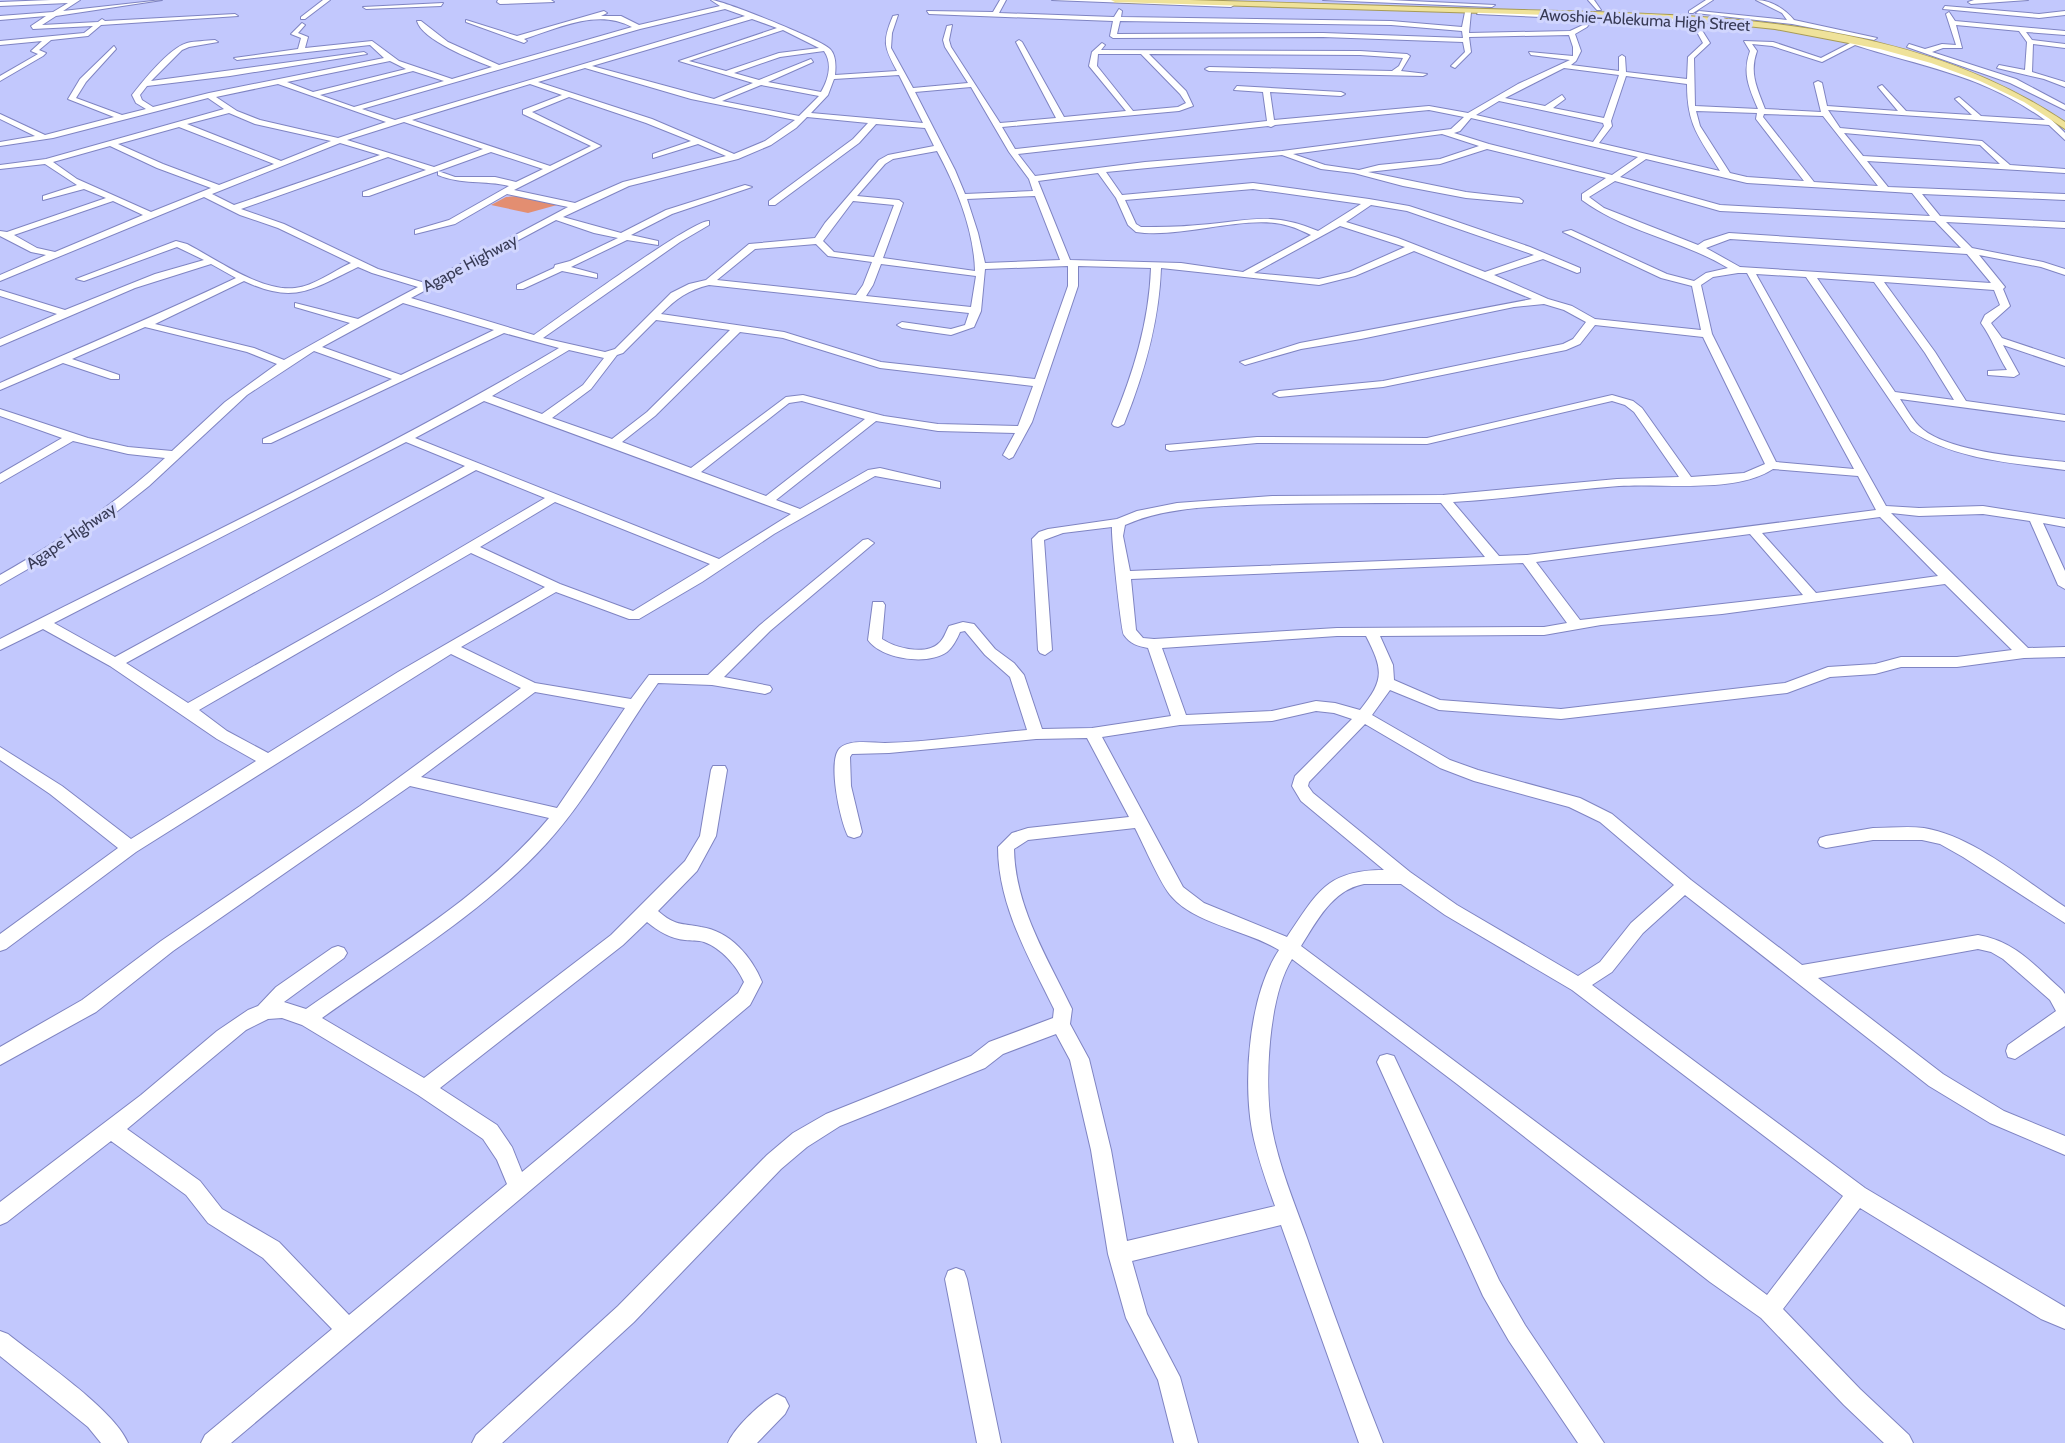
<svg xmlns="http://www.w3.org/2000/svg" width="2065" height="1443" viewBox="0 0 2065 1443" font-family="Cabin,sans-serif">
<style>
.green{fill:#e38e71}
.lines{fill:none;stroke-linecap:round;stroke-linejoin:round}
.minor-casing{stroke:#7f84c2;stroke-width:2}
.major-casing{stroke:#a79b56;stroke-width:2}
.minor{fill:#fff;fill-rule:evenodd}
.major{fill:#efe29a;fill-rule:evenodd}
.labels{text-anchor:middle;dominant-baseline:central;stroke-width:6;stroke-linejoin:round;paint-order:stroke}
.far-street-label{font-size:16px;fill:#373a55;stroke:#d1d6fe}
</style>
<rect width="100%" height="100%" fill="#c2c8fd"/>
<!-- green -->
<path class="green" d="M517,196L557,205L528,213L491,205L506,197Z"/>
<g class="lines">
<!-- minor casing -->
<g class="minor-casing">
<path id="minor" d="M51,0H80L63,11L162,0L56,16L42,25L98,22L102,19L105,21L235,14L238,16L101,25L88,36L51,40L39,50L46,53L43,56L0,81V76L38,54L31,51L42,41L0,45V41L84,33L93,26L33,29L31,26L46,16L0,20V16L53,12L68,3L0,6V2Z
M323,0H330L305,19H301V17Z
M498,0H551L554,2L500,4L497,2Z
M711,0C722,0 822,40 830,49C836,55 836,66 835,75L897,71C884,47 882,42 893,16L898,15L892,33L891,48L913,88L968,83L945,47L943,40L947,26L952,25L949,40L951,47L1000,123L1056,118L1016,42L1019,40L1022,42L1064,117L1126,111L1089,66L1092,52L1102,43L1105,45L1101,50L1360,51L1407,54L1410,56L1401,71L1427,74L1423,76L1209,71L1205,69L1209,67L1392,71L1399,66L1403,58L1360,55L1149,54L1186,91L1193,106L1179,111L1002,127L1015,149L1267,121L1263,92L1234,90L1237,86L1341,92L1345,94L1341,96L1270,92L1274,120L1429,106L1468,113L1518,84L1570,60L1531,55L1529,52L1573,56V47L1569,35L1469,37L1471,52L1455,68L1451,66L1465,52L1463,42L1323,37L1113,38L1110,36L1113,21L929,14L927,11L993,12L1000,0H1006L999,13L1114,17L1119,9L1122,11L1121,17L1391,21L1462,27L1465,12L1468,10L1471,12L1469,33L1570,31L1583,25L1586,19L1477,14L1479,11L1693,18L1713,22L1698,24L1710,43L1694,58L1695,106L1758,109C1749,88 1742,73 1750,51L1744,41L1773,42L1821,58L1854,41C1927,59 2012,75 2065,133V140L2049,125L1828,110L1840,128L1982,141L2010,165L2065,169V173L1867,161L1888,187L2065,194V200L1922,194L1940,216L2065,222V228L1946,222L1972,248L2043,262L2065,269V275L2041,267L1979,255L2005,287L2003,289L2010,306L1991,323L2002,338L2065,359V366L2003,345L2019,374L2014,377L1988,375V371L2007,370C1997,354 1992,338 1981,323L1985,315L2000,305L1994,290L1884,282L1935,352L1966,401L2065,415V421L1900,399C1906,408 1912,419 1919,426C1944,452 2029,458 2065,462V470C2013,463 1956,460 1911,431L1806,277L1756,274L1886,506L1919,508L1983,506L2065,519V527L2043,523L2065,571V589L2058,585L2030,521L1983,514L1919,516L1891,513L2028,648L2065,647V657L2024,658L1957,667H1901L1875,674L1830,677L1787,693L1561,719L1439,710L1390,690L1372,715L1450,760L1478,770L1580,798L1612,814L1691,880L1802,965L1978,935C2015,941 2035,966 2062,990L2065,994V1026L2015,1059L2008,1057L2006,1051L2008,1045L2056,1011L2050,1000L2003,959L1991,952L1978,949L1818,978L1943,1074L2004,1111L2065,1136V1155L1990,1123L1929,1086L1685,895L1643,933L1612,972L1592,985L1865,1188L2065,1307V1329L2041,1319L1860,1208L1783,1309L1860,1389L1909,1435L1913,1443H1884L1844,1405L1761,1318L1710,1282L1457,1084L1292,959C1268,997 1264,1085 1272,1129C1279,1166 1294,1202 1307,1238C1331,1307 1356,1375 1383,1443H1359L1281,1225L1132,1261L1147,1314L1180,1377L1198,1443H1174L1158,1380L1126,1318L1108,1254L1091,1150L1070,1060L1056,1034L1003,1054L985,1068L840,1126L807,1147L781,1169L634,1322L502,1443H472L476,1435L618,1306L767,1155L793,1133L826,1114L971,1056L989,1042L1053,1018L1054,1009C1029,958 998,905 998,847L1012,833L1028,828L1129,817L1087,738L1036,739L889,753L852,754L850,757L851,786L862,832L860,836L854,838L848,836C840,821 827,760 840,748C850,739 872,743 885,743C932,742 980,734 1027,730L1010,677L985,655L965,631L960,632C957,639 953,647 947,652C928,666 881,659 868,640L873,602H883L885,605L882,639C895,648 926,656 939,643C944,639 946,631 949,626L963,622L974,624L995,649L1014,663L1024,675L1042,729L1092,728L1171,716L1148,648C1138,646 1130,644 1124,635C1121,630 1111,535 1112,527L1063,533L1044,540L1052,650L1045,655L1040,653L1038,650L1032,539L1039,532L1048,529L1117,519L1137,511L1177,503L1272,496L1443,495L1617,479L1679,477L1634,412L1625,405L1612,401L1427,444L1257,443L1170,451L1166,449V445L1257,437L1427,438L1612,395L1633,401L1642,408L1691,477L1744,473L1765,464L1703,337L1595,325L1580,344L1566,350L1383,387L1279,397L1273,394L1279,391L1383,381L1563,344L1573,339L1586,322L1564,310L1544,304L1514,307L1361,339L1301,349L1245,365L1240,362L1300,343L1532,299L1414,251L1355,276L1319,285L1161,268C1159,323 1144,374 1124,424L1118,427L1114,426L1112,424C1133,374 1149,323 1151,268L1078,266V286L1032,422L1013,457L1009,459L1003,455L1015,433L938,431L876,421L776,500L800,509L868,470L880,468L940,482V488L875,476L774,534L702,582L639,619H629L556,592L461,647L535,683L631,699L649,675H708L760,625L863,540L868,539L874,543L770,631L724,677L770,686L772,689L770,692L765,694L712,685L658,683C620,736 590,796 546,844C484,912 396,965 322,1018L424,1078L611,935L685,861L700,836L711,770L713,766H725L727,770L716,836L697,871L658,911C675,926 681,923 701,927C730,931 752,957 762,982L750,1005L231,1443H201L205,1435L332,1329L263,1258L208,1223L186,1195L111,1141L7,1222L0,1225V1202L141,1095L217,1031L248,1010L258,1006L276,987L332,948L338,946L344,948L347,953L344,958L284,1002L306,1009C390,950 483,897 549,818L410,786L173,951L96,1012L0,1065V1047L82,1000L161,941L360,806L521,688L451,654L136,852L6,949L0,951V934L118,848L50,794L0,760V747L62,786L131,839L256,761L217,739L110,666L43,629L0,650V639C187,544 378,455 559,348L504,333L271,443H263V439L392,379L314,351L247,395L149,486L115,513L61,550L0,585V575C59,541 115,505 165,458L128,454L73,441L0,483V474L62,438L0,416V409L88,438L128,447L172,451L225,402L277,364L247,352L145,327L72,359L119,375V379H111L63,363L0,390V383C79,348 158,315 236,278L211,264L135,288L0,346V339L57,314L0,296V290L65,310L155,274L204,260L177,247L84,281L76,279L176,241L187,244C216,259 261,292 295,288C314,286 333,271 351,263L278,228L240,215L204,197L0,281V275L46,255L31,252L0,236V231L7,232L106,198L84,189L43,200V196L77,185L45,164L0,169V165L46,159L224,109L208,98L53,138L0,146V142L35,136L0,119V114L45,135L114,117L68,99L80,79L114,46L116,49L86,82L76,98L122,115L146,109L136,103L132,95C143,81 169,48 187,43C195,41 206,41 215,40L218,42L189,47L182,50L151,81L364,52L367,54L230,76L147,86L140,95L142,100L153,107L209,93L384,58L370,45L237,60L234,58L298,49L301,38L291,34L302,23L305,25L298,33L308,37L305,48L372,41L399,61L452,79L492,67C473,60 422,40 417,21H421L448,42L499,65L632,27C598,8 558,28 524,39L527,41L524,43L466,22V20L517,36L604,11L607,13L601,16H621L639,25L720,6ZM725,9L745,16L395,120L362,109L640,29ZM752,19L777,28L679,61L753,83L714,99L592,66ZM1593,19L1692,23L1703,43L1688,57L1687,79L1626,72L1625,57L1622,55L1619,57V71L1571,65L1576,61L1581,51L1575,34L1587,27ZM1120,21L1391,25L1462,31L1463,38L1323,33L1117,34ZM783,30L819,48L779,53L726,71L689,61ZM1752,44L1772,46L1822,62L1855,45C1926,68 1981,74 2045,120L1981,116L1959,97L1955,99L1972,115L1906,111L1882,85L1878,87L1898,111L1827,106L1822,83L1818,81L1814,83L1821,112L1765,109C1757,88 1749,73 1757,51ZM824,51C833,64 828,80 821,92L768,82L813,62L811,59L759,80L734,73L780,57ZM1098,54H1141L1180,94L1186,103L1178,107L1133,111L1097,66ZM390,61L406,69L313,92L287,82ZM585,68L691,99L795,120L765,141L734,154L652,119L538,82ZM1564,68L1619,75L1604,118L1553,108L1565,99L1562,95L1545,106L1505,98ZM413,71L444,81L354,107L320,95ZM899,75L923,123L811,113L828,95L834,79ZM1626,76L1687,84C1687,126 1699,137 1720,171L1599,143L1612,126L1611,121ZM278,84L386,122L338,138L260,120L237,111L216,97ZM530,84L562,95L523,110V114L591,146L550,166L412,120ZM761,85L819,96L799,116L722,101ZM971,87L1009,152L1029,179L1033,191L965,194L955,170L915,92ZM569,97L646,123L691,141L653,154V158L698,144L726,156L623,182L575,203L514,190L601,146L532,112ZM1499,101L1603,123L1604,126L1593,142L1476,115ZM1429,110L1464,117L1451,129L1282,151L1145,162L1035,176L1018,154L1268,126L1271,127L1275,125ZM1696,111L1757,113L1756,119L1804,181L1747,177L1730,173L1700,126ZM229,113L255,124L331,141L281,161L187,124ZM1764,114L1823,116L1878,186L1814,182L1763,117ZM807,117L868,123L853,139L769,201V205H775L859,143L876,124L925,128L934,146L888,155L879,160L825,223L815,238L749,244L706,280L689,284L671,293L615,349L605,352L543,338L680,242L709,225V221C693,219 557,319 534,335L411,298L556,220L594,233L618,238L570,261L555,265L554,268L517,285V289H523L562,271L597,278V274L571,267L627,240L658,245V241L631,235L672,214L752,187L745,185L666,210L621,233L563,217L629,186L738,159L771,145L796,128ZM1471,118L1638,157L1612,175L1489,144L1454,133L1460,131ZM404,122L483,149L434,167L347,140ZM179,127L274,164L219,185L163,164L118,144ZM1844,133L1980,145L2000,164L1863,156ZM1442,134L1479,146L1440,159L1379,165L1359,170L1325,165L1293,154ZM340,143L380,155L234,205L212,194ZM110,146L157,168L211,188L151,212L77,179L53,162ZM1487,149L1606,178L1582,194V200C1625,232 1682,240 1728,268L1706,273L1694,281L1667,274L1571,230L1563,232L1661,278L1692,286L1701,330L1595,319L1572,306L1548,299L1494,275L1543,259L1577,273L1580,272V268L1530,247L1446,218L1409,206L1369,199L1253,183L1122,195L1106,172L1282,155L1321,169L1354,173L1403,186L1466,198L1522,203L1523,201L1519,198L1466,192L1368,172L1440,164ZM937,151C956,186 974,230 975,271L883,258L903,203L899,200L857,196L885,164L893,159ZM491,152L543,169L516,182L495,177H455L438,171V175C461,185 485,180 509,186L449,220L415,230V234L455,224L507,194L568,207L425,283L378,269L284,224L241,209L388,157L426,170L363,192V196H369ZM1646,159L1747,183L1912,193L1930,216L1720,205L1620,177ZM1098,173L1116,198L1128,225L1136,232C1182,239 1249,213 1289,226C1297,228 1304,232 1311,235L1243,272L1181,263L1070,260L1038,181ZM1615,181L1720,211L1935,221L1961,248L1729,233L1704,241L1698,245L1604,208L1589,197ZM1253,189L1361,204L1318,231C1268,210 1248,222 1198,225C1179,227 1160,227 1141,227L1136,224L1125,200ZM1035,196L1060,260L985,263L978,233L967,199ZM113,201L143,215L55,252L37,248L14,235ZM853,201L894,205L874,257L834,252L823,241ZM1371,205L1407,211L1534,255L1485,272L1398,238L1346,222ZM1340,226L1405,247L1349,272L1319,279L1254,273ZM1730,239L1967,254L1991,283L1740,267L1706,248ZM816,244L828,256L872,262L863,285L856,295L717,280L755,249ZM881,264L976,276L971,307L866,296L873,285ZM1068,266V286L1035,379L881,362L784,332L661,314C676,299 688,290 709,285L969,313L965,325L951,329L902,322L897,325L902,328L951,335L974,327L981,311L985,269ZM358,267L372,273L418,287L358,319L295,303V307L350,323L284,360L254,348L155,324L244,281C295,305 312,289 358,267ZM1738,273H1747L1854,469L1776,462L1712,334L1701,285L1713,277ZM1817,278L1874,282L1925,353L1954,400L1895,392ZM403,303L494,330L401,375L322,347ZM656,320L730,330L647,412L612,439L552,418L591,389L617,355L623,353ZM740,332L783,338L880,368L1033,386L1018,426L938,424L884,416L803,395L786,397L691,468L622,442L655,416ZM569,350L604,358L583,385L542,414L492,396ZM484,401L791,514L719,559L415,438ZM802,401L865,419L766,496L701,472L789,403ZM406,442L465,466L115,657L54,623ZM1773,469L1858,476L1876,510L1527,555L1499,556L1453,502C1509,499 1564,490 1619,486C1664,483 1735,494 1773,469ZM476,470L545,498L382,594L188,703L126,663ZM555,502L710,564L633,611L560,584L480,547ZM1413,503H1441L1485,557L1130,571L1123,536L1125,525C1163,508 1206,507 1247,505C1302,503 1358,503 1413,503ZM1880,517L1938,576L1816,593L1762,533ZM1750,534L1803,595L1580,620L1536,562ZM471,553L545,587L398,672L268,753L227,731L199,710ZM1523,563L1567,623L1544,627L1337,628L1154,639L1143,638L1136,630L1131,579ZM1945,584L2012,650L1957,657H1901L1875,664L1828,667L1785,683L1561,709L1440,700L1394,680L1393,665L1380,636L1544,635L1601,625L1722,614ZM1337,636H1366C1384,671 1384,680 1360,710L1335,703L1316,701L1272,711L1186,715L1162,648ZM535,692L625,708L557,808L421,777ZM1316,711L1334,713L1352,719L1295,776L1292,786L1301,801L1384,870C1326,870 1317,893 1287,937L1204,903L1183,887L1102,737L1180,725L1272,721ZM1365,724L1440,768L1474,781L1569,807L1600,822L1674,885L1631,923L1600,962L1578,976L1457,905L1410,872L1313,793L1308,786L1309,782ZM1135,828C1144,845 1161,886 1172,897C1197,925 1247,930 1279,950C1249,995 1243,1078 1252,1130C1257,1156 1266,1181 1275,1206L1127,1241L1111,1150L1089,1059L1070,1024L1072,1009C1048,959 1015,907 1014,849L1028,840ZM1364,884H1401L1445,915L1572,990L1843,1196L1767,1295L1301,946C1317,921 1332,890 1364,884ZM647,922C658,931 671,939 685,940C691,941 698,940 704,942C721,948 737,966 744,982L738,993L522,1172L512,1147L497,1125L440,1088L623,945ZM282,1018L302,1025L418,1095L483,1139L497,1160L507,1184L349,1315L279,1242L222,1209L200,1181L127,1129L246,1030L268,1019Z
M1052,0H1121L1234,5L1231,7Z
M1323,0H1389L1495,5L1492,7Z
M1588,0H1594L1601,10H1597Z
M1706,0H1713L1693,13H1689V11Z
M1756,0C1771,0 1785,9 1794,20L1877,38L1874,40L1792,24L1696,13L1699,11L1787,20L1782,13Z
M1974,0H2028L1971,4L1968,2Z
M443,3L441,6L366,9L363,7Z
M1945,6L2039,14L2065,11V15L2039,18L1943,9Z
M1949,12L1955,21L2065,31V35L2026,32L2032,40L2065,44V48L2033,44L2032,72L2065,82V87L2044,79L1997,68L1999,65L2025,70L2027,42L2019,31L1956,25L1962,48H1943L1932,52L2016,79L2065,105V110L2010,83L1907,47L1909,44L1925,49L1942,44L1956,45L1946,14Z
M1873,828C1890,828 1908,826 1924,828C1973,836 2024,880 2065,907V923L1963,857L1940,844L1922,840H1873L1826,848L1820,846L1818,842L1820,838L1826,836Z
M1387,1054L1394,1056L1499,1280L1525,1325L1604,1443H1578L1509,1341L1483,1296L1377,1062L1380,1056Z
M956,1268L964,1271L967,1279L1001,1443H977L945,1279L948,1271Z
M0,1331L8,1334C39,1359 114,1409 128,1443H101L88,1427L0,1356Z
M777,1394L785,1398L789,1406L785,1414L757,1443H728C734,1428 762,1401 777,1394Z"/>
</g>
<!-- major casing -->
<g class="major-casing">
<path id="major" d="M1111,0H1190C1301,3 1411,7 1522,10C1705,15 1907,15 2065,122V129L2024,102L1980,81L1931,63L1880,49L1775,29L1680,19L1115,2Z"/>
</g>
<!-- minor -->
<use href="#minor" class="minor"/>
<!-- major -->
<use href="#major" class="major"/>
</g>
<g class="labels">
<!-- far-street labels -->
<g class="far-street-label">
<text transform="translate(1645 20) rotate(3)">Awoshie-Ablekuma High Street</text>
<text transform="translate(470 263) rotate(-28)">Agape Highway</text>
<text transform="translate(71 536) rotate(-34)">Agape Highway</text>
</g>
</g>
</svg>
